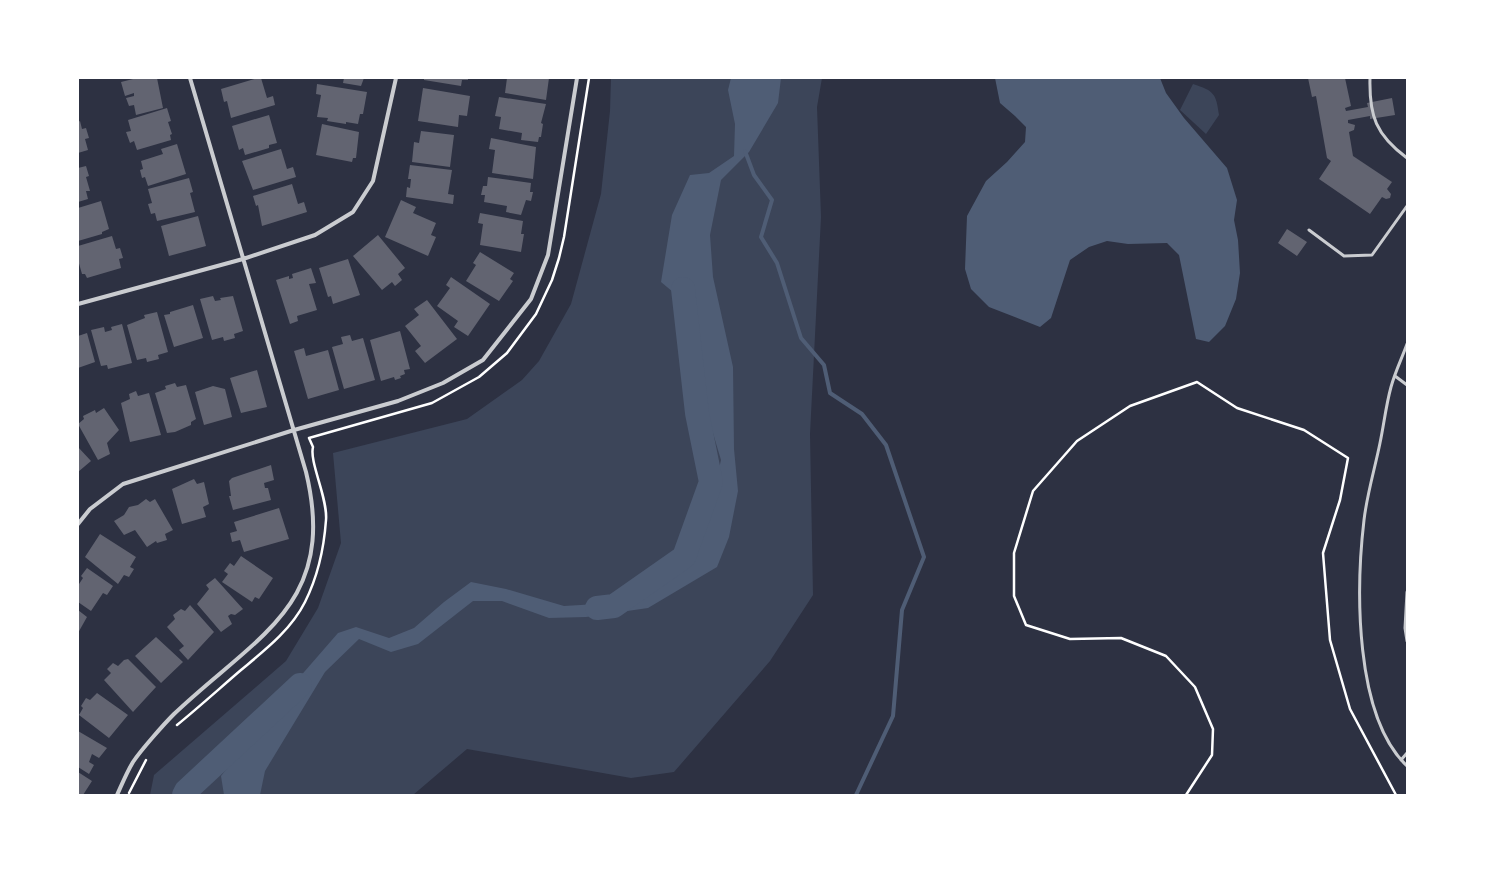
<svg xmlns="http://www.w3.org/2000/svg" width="1485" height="873" viewBox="0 0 1485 873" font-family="'Crimson Pro',serif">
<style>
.green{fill:#3c4559}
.water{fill:#4f5d75}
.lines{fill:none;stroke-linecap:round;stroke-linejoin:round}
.stream{stroke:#4f5d75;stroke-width:4}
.river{stroke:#4f5d75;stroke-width:24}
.building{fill:#626471}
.path{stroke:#fff;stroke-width:2.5}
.service{stroke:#caccd0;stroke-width:3}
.minor{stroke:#caccd0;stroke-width:4}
</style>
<rect width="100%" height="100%" fill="#2d3142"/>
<!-- green -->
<path class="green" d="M611,78H822L817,107L821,217L810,434L813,595L770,661L674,772L631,778L467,749L413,795H150L154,775L286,661L318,608L341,543L333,453L467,419L522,380L539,361L571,304L601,194L610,111Z
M1193,84C1214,91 1216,93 1219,115L1206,134L1180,110Z"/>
<!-- water -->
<path class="water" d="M731,78H781L778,103L749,152L721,180L710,235L713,277L733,367L734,449L738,491L729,537L717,567L648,608L586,617L549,618L502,601H473L418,644L391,652L359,639L325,672L265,771L260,795H224L221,776L298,679L338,633L356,627L389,638L414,628L444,602L471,582L506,589L564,606L597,604L650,592L688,557L709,513L721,460L698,383L699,361L679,297L661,282L672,215L690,175L709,173L734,156L735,124L728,90Z
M995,78H1160L1166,93L1184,118L1227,168L1237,200L1234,220L1238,240L1240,273L1236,299L1225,326L1209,342L1196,339L1179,255L1167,243L1128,244L1107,241L1089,247L1070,260L1051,318L1040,327L989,307L971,289L965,269L967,216L986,181L1007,162L1025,142L1026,127L1015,116L1000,103Z"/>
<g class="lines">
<!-- stream -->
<path class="stream" d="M745,151L754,175L772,200L761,237L777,263L801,338L824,365L830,393L862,414L886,445L924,557L902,610L893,716L856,795"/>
<!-- river -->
<path class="river" d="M597,608L614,606L684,557L711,482L697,413L683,289
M184,795L186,791L300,685"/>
</g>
<!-- building -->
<path class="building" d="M137,78H157L163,108L136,115L134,105L129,106L126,98L134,96V93L125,96L121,82Z
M258,78H261L267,98L273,96L275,105L231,118L227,101L224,102L221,89Z
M344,78H364L361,86L343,83Z
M424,78H468V80H462L461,86L424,80Z
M507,78H549L546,100L505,93Z
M1308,78H1345L1351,106L1345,108L1346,111L1368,107L1367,103L1392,98L1395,115L1370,119V116L1348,120V123L1355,125L1354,130L1349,132L1353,156L1392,182L1387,189L1391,194L1390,198L1386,199L1382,197L1370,214L1319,179L1331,161L1327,158L1316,96L1312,97Z
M317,84L367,92L363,114H360L358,124L346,122V124L327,121L328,118L317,117L321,95L316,94Z
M423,88L470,96L467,116L459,115L458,127L418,121Z
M499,97L546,104L541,123L543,124L541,137H539L538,142L521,140L522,133L499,129L501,117L495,116Z
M167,108L171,121L168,122L172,134L170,135L171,140L137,150L134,141L130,143L126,132L131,131L128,120Z
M269,115L277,143L269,145V148L245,155L243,148L239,150L232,126Z
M80,121L82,129L86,128L89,138L85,139L88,150L78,153V122Z
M322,124L359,132L356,158H353L352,162L316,155Z
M421,131L454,135L450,167L412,162L414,142L419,143Z
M491,138L536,147L533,179L492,173L495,150L489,149Z
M177,144L186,174L148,186L145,177L142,178L140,170L143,169L141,161L163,154L161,149Z
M281,149L287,169L293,167L296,177L253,190L242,161Z
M410,165L452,170L448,194L454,195L453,204L406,197L407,187L410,188L411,179H408Z
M86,166L89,176L86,177L90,191H86L88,199L78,202V168Z
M488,177L531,183L530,192H533L531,201L526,200L521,215L506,212L507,206L484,202L485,195H481L483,186H487Z
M189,178L193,192L190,193L195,212L157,221L155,213L151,214L148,204L152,203L148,189Z
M292,184L298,204L304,202L307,212L262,226L258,205L256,206L253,196Z
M401,200L416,207L413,213L436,223L431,235L436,237L428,256L385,237Z
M101,201L109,229L102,232V234L78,241V208Z
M480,213L523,221L521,234H524L521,252L480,245L483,224L478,223Z
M198,216L206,246L169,256L161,226Z
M1287,229L1307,242L1297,256L1278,243Z
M378,235L405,268L398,274L402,280L395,286L392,282L382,290L353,256Z
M112,236L116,249L120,248L123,258L119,259L121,268L87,278L85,274H82L78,260V246Z
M480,252L514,273L510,279L513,281L499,301L466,281L476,265L473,263Z
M348,259L360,295L333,304L331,296L328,297L319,268Z
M311,268L316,283L309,284L317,310L297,316L298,321L290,324L276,280L289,276V279L293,278L292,274Z
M451,277L490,304L468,336L454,327L458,321L437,306L450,288L446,285Z
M213,296L215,301L221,300L220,298L233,296L243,331L234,334L235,338L224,341L223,337L212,340L200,299Z
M427,300L457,339L425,363L415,351L421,346L405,326L419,315L414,309Z
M193,305L203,338L174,347L164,315L170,314V312Z
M157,312L168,352L158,355L159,359L147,362L146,358L137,360L127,325L145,318L144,315Z
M122,324L132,363L108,369L107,365L101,366L91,330L104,327L105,332L112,330L111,327Z
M400,331L410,369L404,370L405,374L400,376L401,378L395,380L394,377L381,381L370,340Z
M87,333L95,362L78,368V336Z
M350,335L352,341L363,338L375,380L344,389L332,347L343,344L341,337Z
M304,348L306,356L328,350L339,390L308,399L294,351Z
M257,370L267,407L241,413L230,378Z
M175,383L177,387L186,385L196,419L191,422V425L175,432L167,433L155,393L166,389L165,386Z
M213,386L225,389L232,417L204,425L195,392Z
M136,391L138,396L149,393L161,435L130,442L121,403L130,399L129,394Z
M104,408L119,430L107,443L110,454L98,460L78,424L84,419L83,416L95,410L96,413Z
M78,447L91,461L78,472Z
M271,465L274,480L264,483L265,488H268L271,500L233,510L229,496H231L229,481L232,478Z
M194,479L197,484L204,482L209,504L203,507L206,517L182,524L172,489Z
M146,499L150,502L155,499L173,530L165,534L167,540L157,543L156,541L147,547L135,530L124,535L114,521L124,515L129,507L138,505Z
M279,508L289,539L244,552L240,540L232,542L230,533L237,531L234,522Z
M100,534L136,557L130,567L134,569L129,577L124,575L118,584L85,557Z
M241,556L273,578L259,599L255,597L252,602L222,582L228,574L224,571L230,563L234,566Z
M87,568L113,586L107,595L103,593L91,611L78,602V583L79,584L83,578L81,576Z
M215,578L243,609L235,615L231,614L228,616L232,624L221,632L197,604L209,589L206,585Z
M190,605L214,632L188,660L179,650L184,646L167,627L175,619L173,615L181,609L185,611Z
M78,610L87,617L78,633Z
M156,637L183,662L161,683L135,656Z
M128,659L156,687L133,712L104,680L111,673L107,669L113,663L118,666L124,660Z
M97,693L128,715L109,738L79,715L83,708L81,706L86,698L90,700Z
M78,731L107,748L99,758L92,754L89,762L94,765L89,774L78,767Z
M78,772L92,781L83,795H78Z"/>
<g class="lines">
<!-- path -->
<path class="path" d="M177,725C199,707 220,688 241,670C265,650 291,630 305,602C318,576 324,548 326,520C328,498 309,462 313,447L309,438L432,403L479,377L507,353L536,314L552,280L559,258L564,237L589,78
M129,793L146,760
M1186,795L1212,755L1213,729L1195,687L1166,656L1121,638L1070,639L1026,625L1014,596V553L1033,491L1077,441L1130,406L1197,382L1237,408L1304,430L1348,458L1340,500L1323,553L1330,640L1350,709L1396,795"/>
<!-- service -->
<path class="service" d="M1370,78C1369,116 1376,135 1407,158
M1309,230L1344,256L1372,255L1407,206
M1407,344C1402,358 1395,372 1391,387C1386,405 1384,424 1380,443C1375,468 1367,494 1364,520C1356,588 1354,716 1407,766
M1395,376L1407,385
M1407,592L1405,628L1407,641
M1401,760L1407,753"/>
<!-- minor -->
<path class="minor" d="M78,304L243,259L315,235L353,212L373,181L396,78
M78,524L90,509L123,484L294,430L398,401L443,383L483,360L531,299L548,255L577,78
M117,795C122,784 127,772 133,762C141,750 164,724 174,714C257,635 338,605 306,472L190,78"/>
</g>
<!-- border -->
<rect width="1485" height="873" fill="none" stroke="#ffffff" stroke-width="158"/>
</svg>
